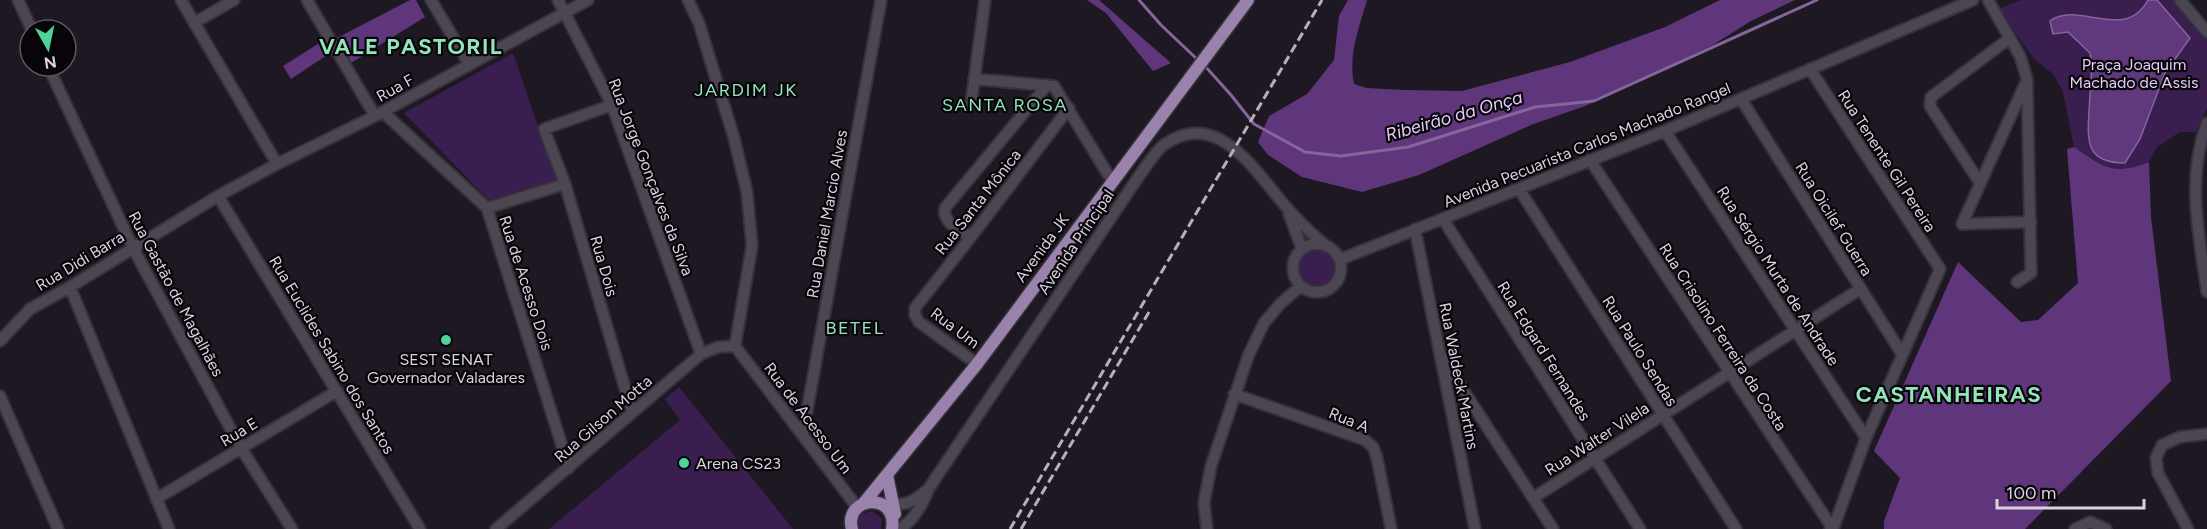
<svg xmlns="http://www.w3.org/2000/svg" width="2207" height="529" viewBox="0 0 2207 529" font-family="Figtree,sans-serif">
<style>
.green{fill:#3b1e50}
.forest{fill:#5f367c}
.water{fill:#60387e;stroke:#84669a;stroke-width:1.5}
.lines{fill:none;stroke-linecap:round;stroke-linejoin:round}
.stream{stroke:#84669a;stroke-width:3}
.minor-casing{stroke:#36323a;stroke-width:14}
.major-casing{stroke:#36323a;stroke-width:15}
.minor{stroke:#4c4552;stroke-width:10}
.major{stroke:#9982ac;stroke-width:12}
.rail{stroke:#b5b0b9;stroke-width:3;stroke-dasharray:9 4.5;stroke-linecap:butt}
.poi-dot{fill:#4ed39a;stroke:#070509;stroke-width:2}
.labels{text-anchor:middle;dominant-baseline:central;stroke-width:4.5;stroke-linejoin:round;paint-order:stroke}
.park-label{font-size:16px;fill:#e1ccf4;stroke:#070509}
.street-label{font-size:16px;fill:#d8d3dc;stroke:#070509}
.poi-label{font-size:16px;fill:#d8d3dc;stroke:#070509}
.neighbourhood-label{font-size:18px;letter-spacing:1.5px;fill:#92e5bb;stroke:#070509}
.water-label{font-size:18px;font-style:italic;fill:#e4cef7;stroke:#070509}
.district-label{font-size:22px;font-weight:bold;letter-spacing:1.5px;fill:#92e5bb;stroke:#070509}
</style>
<rect width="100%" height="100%" fill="#1e1823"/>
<!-- green -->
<path class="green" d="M2021,0H2178L2207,35V108L2196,132H2180L2157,147L2149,162C2113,176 2103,167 2074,147L2063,92L2053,74L2034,59L1998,9Z
M513,53L556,180L489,200L404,113Z
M1298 268a20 20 0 1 1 40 0a20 20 0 1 1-40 0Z
M679,387L793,529H549L680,420L665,399Z
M872,511L882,519L881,529H858L857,522L861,514Z"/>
<!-- forest -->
<path class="forest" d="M410,0H416L425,17L351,63L337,38Z
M1087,0H1099L1171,63L1153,71L1106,13Z
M1348,0H1367C1359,29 1348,54 1354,84L1366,88L1406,90L1462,91L1570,62L1665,27L1720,0H1795L1751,21L1713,45L1585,106L1531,125L1419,175L1362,192L1302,177L1268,155L1258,142L1269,116L1307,94L1334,60L1339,16Z
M321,42L327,55L291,79L283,66Z
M2074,147C2103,167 2113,176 2149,162L2151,217L2171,381L2025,529H1884V521L1900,478L1874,451L1958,262L2021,322L2038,320L2078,283L2067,149Z"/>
<!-- water -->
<path class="water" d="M2148,0H2157L2190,38L2165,73L2140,139L2125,163C2087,163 2087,143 2089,112C2090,96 2091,80 2092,64L2090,53L2068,32L2053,34L2050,21C2079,0 2125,43 2148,0Z"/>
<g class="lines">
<!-- stream -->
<path class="stream" d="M1139,0L1161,25L1199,61
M1204,65L1231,95L1254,124L1305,152L1341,156L1408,147L1535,107L1594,101L1817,0"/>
<!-- minor casing -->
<g class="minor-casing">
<path id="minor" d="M18,0L32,30
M181,0L277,164
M307,0L375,116
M431,0L469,64
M558,0L612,105L701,354
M688,0L699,23L734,138L747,192L752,246L735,346
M1988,0L2020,56L2027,79L2031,273L2017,282
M2180,0L2207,32
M194,23L234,0
M48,66L133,248L241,448L292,529
M1810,69L1940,269L1866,438L1833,529H1830
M974,79L1054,86L1112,181
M2026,82L1962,224L2031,222
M1741,99L1902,354
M971,104L985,0
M612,105L544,129L565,184L632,412
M383,112L487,208L569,468
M2207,123C2186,179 2199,235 2207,292
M1665,131L1866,438
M1590,160L1833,529
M1980,183L1930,106L1931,97L2010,38
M1519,189L1736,529
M218,196L420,529
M487,208L565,184
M1289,214L1302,249
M1443,219L1640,529
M1415,229L1475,529
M971,237C960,230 942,223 945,208L1047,85
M1293 268a24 24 0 1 1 48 0a24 24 0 1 1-48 0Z
M1341,259L1665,131L1973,0
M70,287L169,529
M0,341L30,309L70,287L218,196L277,164L375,116L588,0
M735,346L857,507
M1442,357L1553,529
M977,364L919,322L915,315V308L971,237L1069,108
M1234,394L1365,440L1373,447L1377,458L1391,528
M0,396L58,529
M803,433L881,0
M1533,498L1860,289
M156,499L337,391
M887,502C904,508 914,501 927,490
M496,529L701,354L718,347L735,346
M900,529C915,519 923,504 929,488L1139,176C1146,167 1155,151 1165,144C1220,107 1257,175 1288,209C1299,222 1311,233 1324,244
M1207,529L1204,503L1211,466L1249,354L1264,323L1281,303L1301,286
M2075,529L2090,522L2106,529
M2188,529L2158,473L2156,458L2162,445L2180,437L2207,434"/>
</g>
<!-- major casing -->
<g class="major-casing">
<path id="major" d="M887,475L895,514
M863,504L977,364L1248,0
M852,529C843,496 898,491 892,529"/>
</g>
<!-- minor -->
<use href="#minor" class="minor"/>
<!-- major -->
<use href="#major" class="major"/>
<!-- rail -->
<path class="rail" d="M1010,529L1322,0
M1021,529L1149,312"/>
</g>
<!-- markers -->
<g class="poi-dot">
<circle cx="446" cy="340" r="6"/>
<circle cx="684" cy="463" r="6"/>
</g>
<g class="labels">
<!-- park labels -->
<g class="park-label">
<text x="2134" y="64">Praça Joaquim<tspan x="2134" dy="18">Machado de Assis</tspan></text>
</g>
<!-- street labels -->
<g class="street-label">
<text transform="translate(395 88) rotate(-29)">Rua F</text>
<text transform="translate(1587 145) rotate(-22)">Avenida Pecuarista Carlos Machado Rangel</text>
<text transform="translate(1887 161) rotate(57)">Rua Tenente Gil Pereira</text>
<text transform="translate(651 177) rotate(69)">Rua Jorge Gonçalves da Silva</text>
<text transform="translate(978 202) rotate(-52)">Rua Santa Mônica</text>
<text transform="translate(827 214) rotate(-80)">Rua Daniel Marcio Alves</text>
<text transform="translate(1834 219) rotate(58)">Rua Oicilef Guerra</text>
<text transform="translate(1076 242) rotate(-56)">Avenida Principal</text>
<text transform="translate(1042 248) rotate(-54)">Avenida JK</text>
<text transform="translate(80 261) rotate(-31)">Rua Didi Barra</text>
<text transform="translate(604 266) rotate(74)">Rua Dois</text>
<text transform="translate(1778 276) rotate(57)">Rua Sérgio Murta de Andrade</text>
<text transform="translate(526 283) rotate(72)">Rua de Acesso Dois</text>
<text transform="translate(176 294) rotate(62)">Rua Gastão de Magalhães</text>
<text transform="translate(955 328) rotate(37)">Rua Um</text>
<text transform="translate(1723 337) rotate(57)">Rua Crisolino Ferreira da Costa</text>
<text transform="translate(1544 351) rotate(58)">Rua Edgard Fernandes</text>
<text transform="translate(1640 351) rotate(58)">Rua Paulo Sendas</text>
<text transform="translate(332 355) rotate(59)">Rua Euclides Sabino dos Santos</text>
<text transform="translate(1459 376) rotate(79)">Rua Waldeck Martins</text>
<text transform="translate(808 418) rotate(53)">Rua de Acesso Um</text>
<text transform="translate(603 419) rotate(-41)">Rua Gilson Motta</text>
<text transform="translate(1349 420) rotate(22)">Rua A</text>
<text transform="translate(239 432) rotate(-31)">Rua E</text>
<text transform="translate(1597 439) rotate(-33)">Rua Walter Vilela</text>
</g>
<!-- poi labels -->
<g class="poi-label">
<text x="446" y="359">SEST SENAT<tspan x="446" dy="18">Governador Valadares</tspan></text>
<text x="696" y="463" text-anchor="start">Arena CS23</text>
</g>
<!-- neighbourhood labels -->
<g class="neighbourhood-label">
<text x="746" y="90">JARDIM JK</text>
<text x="1005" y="105">SANTA ROSA</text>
<text x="855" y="328">BETEL</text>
</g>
<!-- water labels -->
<g class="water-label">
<text transform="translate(1454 116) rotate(-16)">Ribeirão da Onça</text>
</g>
<!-- district labels -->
<g class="district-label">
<text x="411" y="46">VALE PASTORIL</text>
<text x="1949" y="394">CASTANHEIRAS</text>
</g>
</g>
<!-- north arrow -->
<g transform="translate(48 48) rotate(171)"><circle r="28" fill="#070509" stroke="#5b575d" stroke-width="1.5"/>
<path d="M0-4.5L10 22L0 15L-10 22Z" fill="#4ed39a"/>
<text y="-9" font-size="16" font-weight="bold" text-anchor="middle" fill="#d8d3dc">N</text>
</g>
<!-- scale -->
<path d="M1997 499v9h147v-9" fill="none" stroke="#d8d3dc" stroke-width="3"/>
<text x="2006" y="499" font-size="18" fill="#d8d3dc" stroke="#070509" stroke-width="4.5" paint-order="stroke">100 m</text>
</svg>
